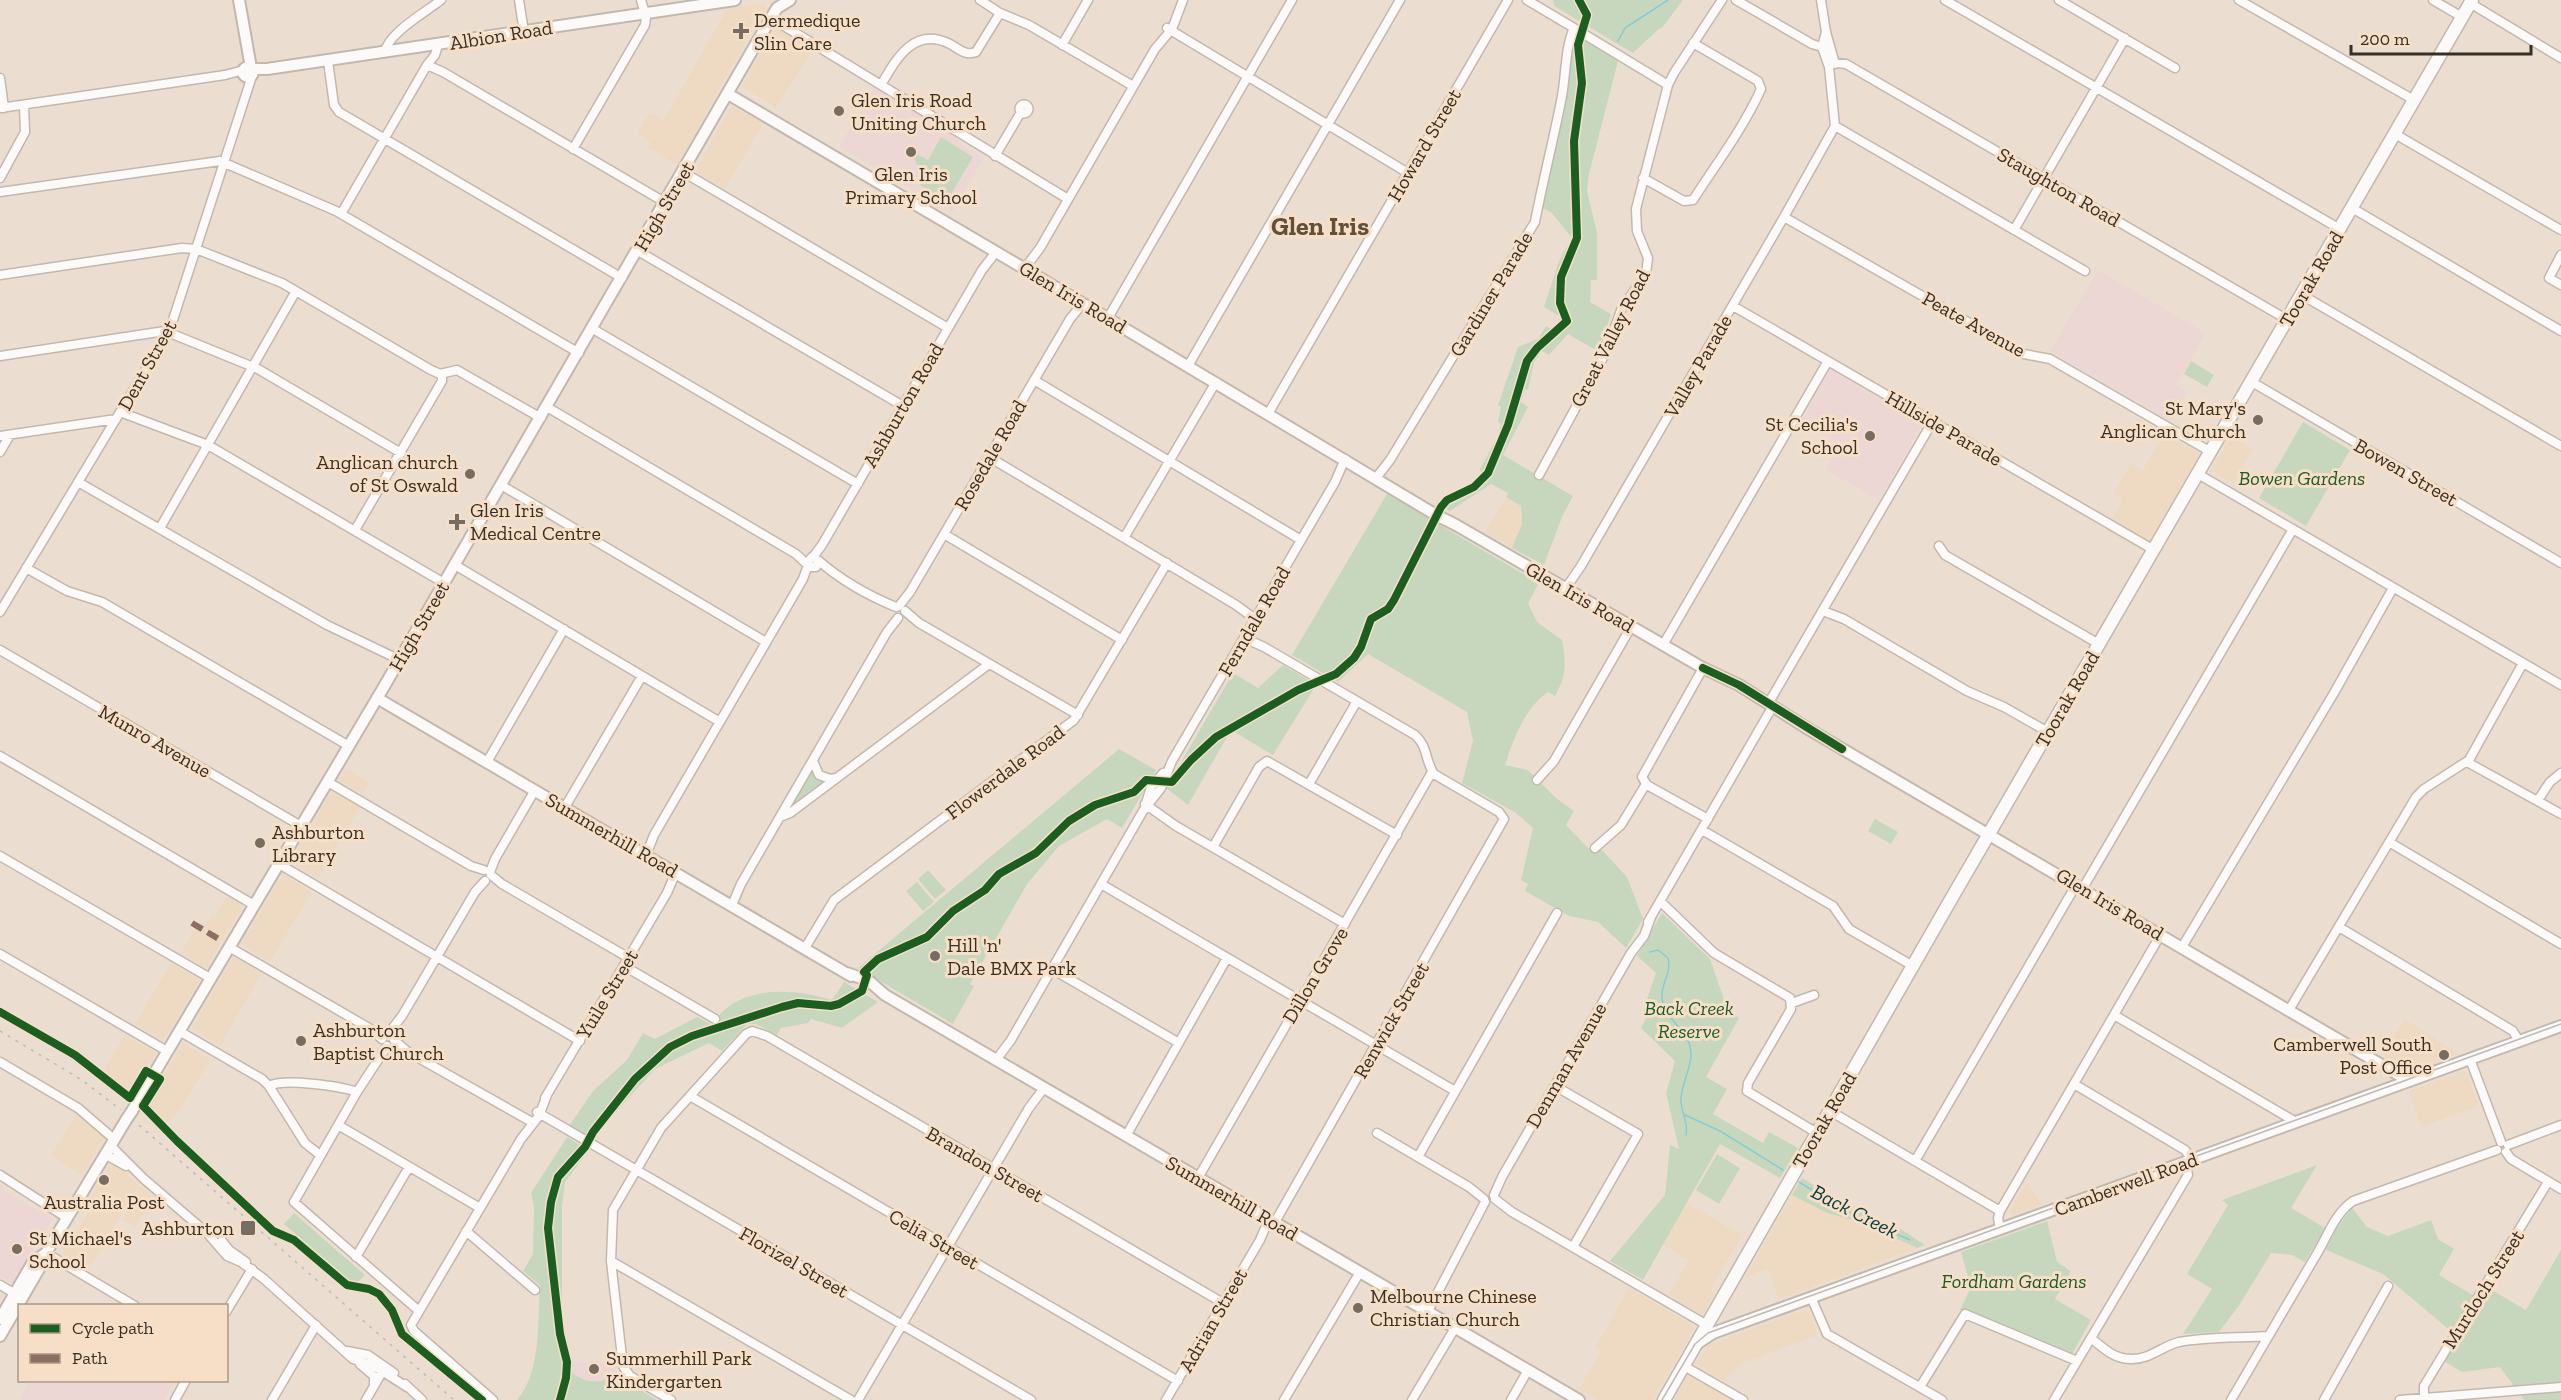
<svg xmlns="http://www.w3.org/2000/svg" width="2561" height="1400" viewBox="0 0 2561 1400" font-family="'Zilla Slab',serif">
<style>
.built{fill:#eed9c2}
.education{fill:#ecd7d5}
.green{fill:#c7d7be}
.lines{fill:none;stroke-linecap:round;stroke-linejoin:round}
.stream{stroke:#87ccd3;stroke-width:1.5}
.minor-casing{stroke:#c2b8ae;stroke-width:11}
.major-casing{stroke:#c2b8ae;stroke-width:14}
.highway-casing{stroke:#c2b8ae;stroke-width:15}
.minor{stroke:#fcfaf8;stroke-width:8}
.major{stroke:#fcfaf8;stroke-width:10}
.highway{stroke:#fcfaf8;stroke-width:12}
.tram{stroke:#bebbb8;stroke-width:1.5}
.rail{stroke:#bebbb8;stroke-width:1.5;stroke-dasharray:3 6;stroke-linecap:butt}
.major-bridge-casing{stroke:#c2b8ae;stroke-width:14;stroke-linecap:butt}
.major-bridge{stroke:#fcfaf8;stroke-width:10}
.quiet{stroke:#8d6e63;stroke-width:6;stroke-dasharray:12 6;stroke-linecap:butt}
.cycleway-casing{stroke:#f6dfc6;stroke-width:11}
.cycleway{stroke:#1b5e20;stroke-width:8}
.poi-dot{fill:#776c61;stroke:#f6dfc6;stroke-width:2}
.labels{text-anchor:middle;dominant-baseline:central;stroke-width:6;stroke-linejoin:round;paint-order:stroke}
.poi-label{font-size:20px;fill:#382f25;stroke:#f6dfc6;text-anchor:start}
.street-label{font-size:20px;fill:#382f25;stroke:#f6dfc6}
.park-label{font-size:20px;font-style:italic;fill:#1b5a29;stroke:#f6dfc6}
.water-label{font-size:21px;font-style:italic;fill:#063a40;stroke:#f6dfc6}
.district-label{font-size:26px;font-weight:bold;fill:#624f3a;stroke:#f6dfc6}
</style>
<rect width="100%" height="100%" fill="#ebded1"/>
<!-- built -->
<path class="built" d="M764,3L766,6L677,165L648,148L651,143L637,134L650,112L664,120L727,9Z
M779,27L814,48L775,109L771,104L742,87L776,28Z
M731,107H734L763,123L725,189L695,171Z
M2164,433L2200,454L2143,551L2106,530L2123,500L2113,494L2131,463L2143,470Z
M2231,437L2253,449L2233,483L2211,471Z
M1506,497L1521,506L1522,524L1512,548L1485,532Z
M346,769L370,783L363,794L339,780Z
M332,791L360,807L318,878L290,862Z
M283,874L312,892L270,962L241,944Z
M227,896L243,906L206,968L181,953L199,922L205,925L212,914L215,916Z
M233,957L262,973L220,1045L192,1028Z
M171,963L200,980L163,1041L135,1024Z
M2404,1019L2430,1035L2458,1054L2410,1071L2383,1055Z
M125,1035L156,1053L130,1095L102,1073Z
M183,1043L210,1060L179,1112L165,1123L149,1109L151,1097Z
M2464,1071L2467,1073L2479,1106L2421,1127L2409,1091Z
M76,1115L105,1137L82,1175L51,1156Z
M114,1163L139,1185L88,1270L62,1254L75,1232L80,1230L79,1227L88,1213L84,1210L110,1164Z
M2027,1182L2042,1204L2012,1215L2010,1212Z
M141,1187L153,1197L135,1228L122,1220Z
M1792,1195L1827,1213L1859,1222L1917,1248L1779,1299L1768,1269L1745,1277Z
M1687,1203L1742,1235L1711,1289L1713,1295L1702,1315L1669,1295L1689,1260L1663,1245Z
M1629,1288L1695,1327L1653,1400H1598L1579,1389L1601,1351L1595,1348Z
M1806,1309L1809,1311L1818,1335L1742,1363L1724,1381L1695,1364L1709,1345Z
M1688,1375L1691,1376L1732,1400H1674Z"/>
<!-- education -->
<path class="education" d="M874,86L945,128L964,146L984,158L952,213L839,147Z
M2098,270L2206,333L2176,385L2188,392L2171,421L2050,351Z
M1830,370L1921,423L1922,426L1879,500L1825,469L1839,445L1800,422Z
M0,1183L5,1191L50,1217L51,1221L15,1282L11,1283L0,1277Z
M572,1362L616,1363L617,1376L603,1382H585L573,1374Z
M30,1381V1380L175,1381L164,1400H19Z"/>
<!-- green -->
<path class="green" d="M1553,0H1683L1662,28H1660L1633,53L1554,6Z
M1575,38L1582,39L1618,61L1589,174L1587,191L1597,233V280H1591L1590,302L1611,314L1599,352L1568,334L1549,355L1542,351L1534,362L1528,390L1525,389L1521,402L1528,407L1503,455L1573,496L1562,517L1544,565L1512,548L1522,524L1521,506L1506,497L1508,493L1491,484L1450,511L1436,503L1459,490L1464,492L1482,479L1480,469L1497,438L1501,424L1498,422L1501,407L1498,405L1518,347L1538,339L1546,326L1553,330L1561,317L1544,307L1559,261L1572,238L1551,212L1540,207L1565,98Z
M941,137L973,157L947,201L920,185L919,169L913,156L917,154L928,160Z
M2191,361L2214,375L2207,387L2184,374Z
M2303,422L2350,450L2306,526L2259,498Z
M1387,494L1539,583L1528,603L1537,622L1562,640C1566,664 1567,674 1555,696L1548,692C1524,709 1514,738 1505,765L1528,770L1556,798L1574,811L1566,825L1588,848L1602,850L1627,877L1643,919L1626,948L1598,922L1569,916L1525,891L1528,884L1521,880L1533,828L1516,813L1462,783L1473,741L1467,712L1368,654L1338,682L1292,655Z
M1283,665L1316,685L1273,755L1231,730L1188,805L1166,788L1233,673L1258,688Z
M1119,749L1156,770L1122,828L1107,819L1059,846L1027,884L970,984L974,986L953,1024L858,968Z
M811,770L825,781L791,806Z
M1875,819L1898,832L1891,844L1868,831Z
M928,870L946,890L935,899L918,879Z
M917,882L934,902L923,911L906,891Z
M1662,913L1710,959L1728,1011L1739,1018L1706,1077L1727,1089L1713,1114L1763,1143L1769,1132L1798,1148L1780,1178L1720,1144L1643,1280L1610,1261L1665,1195L1670,1145L1679,1149L1666,1093L1675,1061L1641,1028L1652,1006L1647,999L1656,973L1637,956Z
M844,982L878,1002L842,1028L811,1019L808,1023L781,1028L777,1035L756,1024H747L722,1051L709,1043L655,1069L591,1139L569,1126L593,1091L627,1060L643,1033L655,1039L697,1017L712,1025C736,984 793,988 832,1000Z
M567,1137L589,1150L565,1182L562,1206V1314L573,1374C588,1384 600,1383 617,1376L657,1400H517C542,1370 537,1323 540,1285L523,1271L533,1254L534,1206L531,1193Z
M1717,1154L1740,1168L1719,1204L1696,1190Z
M2317,1165L2291,1208L2325,1228L2305,1262L2292,1255L2271,1253L2240,1304L2219,1332L2183,1334L2212,1289L2187,1274L2228,1205L2222,1200Z
M1802,1178L1879,1223L1893,1224L1925,1245L1917,1248L1859,1222L1827,1213L1792,1195Z
M2352,1208L2367,1227L2388,1236L2431,1220L2438,1239L2454,1249L2439,1275L2476,1297L2452,1332L2383,1274L2326,1250L2336,1229Z
M294,1213L365,1275L355,1285L284,1224Z
M2047,1221L2057,1262L2071,1271L2055,1299L2091,1320L2071,1356L1971,1312L1960,1310L1971,1287L1961,1252Z
M2561,1250V1400H2524L2500,1367L2462,1372L2444,1361L2490,1289L2526,1310Z"/>
<g class="lines">
<!-- stream -->
<path class="stream" d="M1618,41L1625,28L1668,0
M1650,952L1658,950L1668,958C1672,973 1660,985 1662,999C1665,1017 1683,1028 1689,1043C1696,1061 1682,1080 1681,1098C1680,1111 1689,1122 1686,1135
M1685,1115L1720,1131L1783,1170
M1799,1182L1852,1214L1910,1240"/>
<!-- minor casing -->
<g class="minor-casing">
<path id="minor" d="M519,0L524,32
M980,0L1000,13L1029,25L1133,86
M1736,0L1812,44L1822,47
M1821,0L1826,32L1835,64
M1945,0L2340,229
M2059,0L2175,68
M2239,0L2414,100
M2433,0L2462,17
M2470,3L2561,58
M771,18L1068,199
M1167,28L1408,173
M1574,28L1668,85
M1062,45L1088,0
M385,52C388,33 426,12 441,0
M328,61L334,105L339,112L622,278
M1828,62L1846,64L2288,320
M427,65L443,72L666,203
M0,78L4,108
M881,85C896,59 914,26 950,44C959,49 965,56 976,52L1000,13
M1019.5 109a4.5 4.5 0 1 1 9 0a4.5 4.5 0 1 1-9 0Z
M0,108L225,75L244,70
M1835,126L2085,271
M2395,134L2561,230
M573,149L645,25L646,17L641,0
M995,156L1021,112
M683,172L948,328
M0,178L25,132L24,105
M1643,178L1684,201L1693,200C1716,164 1743,129 1761,89L1758,81L1693,43
M0,192L220,161L336,211L579,353
M2352,208L2561,331
M341,214L427,65L435,55L438,45
M1784,217L2024,354L2050,359L2211,452
M2014,230L2125,38
M638,251L903,406
M2561,255L2549,278L2561,285
M1025,268L1040,248L1155,49L1172,29L1183,0
M0,275L182,248L196,249L282,283L431,370L440,374L457,370L541,418
M2302,295L2561,446
M1733,306L2154,550
M1108,318L1292,0
M593,329L858,484
M0,356L165,331L258,369L401,453
M1188,366L1400,0
M1034,380L1301,540
M2252,382L2561,563
M547,407L796,554L810,567H816L819,561L812,557L807,563
M120,412L208,445L444,583
M1268,414L1508,0
M0,436L116,419
M0,452L10,435
M989,457L1236,605L1255,619
M2198,474L2561,685
M1539,475L1605,354L1622,308L1646,274L1648,258L1637,231L1636,209L1668,85L1674,73L1722,0
M1376,478L1390,460L1535,222C1543,180 1554,138 1562,96C1566,74 1565,48 1574,28L1527,0
M78,482L327,625L400,660
M501,485L766,642
M160,528L296,291
M355,530L442,381V374
M944,534L1122,640
M1124,538L1216,382
M1939,546L1945,555L2099,644
M813,557L822,545L982,270L996,252
M819,561C841,580 869,596 896,607
M455,565L720,722
M26,568L67,591L102,602L349,746
M1566,588L1581,566L1784,217L1835,126L1829,67L1822,47L1826,32
M899,606L910,592L1070,319L1083,303
M905,611L919,623L1078,715
M1823,611L1844,619L1967,691L2004,707L2048,732
M0,612L170,329L252,76
M1244,638L1264,647L1415,735C1428,746 1425,761 1434,774L1499,812L1504,819L1275,1222
M1663,645L1828,361
M0,650L301,826
M1703,668L1642,777L1647,785L1708,819
M1768,704L1933,421
M0,756L254,905
M813,761L819,775L830,779L836,778
M487,762L564,629
M2467,762L2561,814
M1537,780L1554,761L1631,627
M328,782L471,866L484,870
M1309,784L1357,701
M2538,800L2550,782L2561,773
M1146,803L1151,787L1163,773
M1145,804L1176,826L1345,924
M565,807L642,676
M780,817L790,813L989,664
M1702,830L1833,906L1849,929L1913,966
M2389,842L2561,944
M1213,847L1259,767L1267,761L1397,835
M1595,848L1621,825L1646,784
M646,855L654,835L803,579L808,565
M0,856L210,978
M279,864L580,1041
M490,872L495,859L535,790
M491,875L502,884L629,958
M1101,884L1455,1091
M2083,888L2293,529
M1660,901L1714,953L1790,998L1791,1009L1748,1083L1747,1091L1817,1133
M732,905L741,884L887,632L898,618
M1648,922L1770,711
M2339,927L2513,1031L2519,1041
M229,947L369,1028L382,1039
M2182,947L2334,693L2393,588
M805,948L834,900L1074,720L1167,563
M0,954L167,1051
M624,966L715,1019
M1052,969L1179,1043
M1792,1003L1814,995
M2289,1010L2416,797L2424,789L2469,760L2523,663
M2114,1015L2296,1122
M179,1031L262,1079L269,1086C283,1078 340,1086 357,1092
M388,1034L402,1016L475,892L485,881
M394,1040L408,1052L530,1121L532,1124
M387,1046L357,1092L294,1202L419,1311
M2470,1059L2501,1142
M996,1060L1011,1040L1143,811L1161,788L1172,761L1335,482L1345,459
M0,1062L78,1108L115,1140
M2074,1084L2185,1150L2192,1160
M269,1086L305,1143L320,1155
M1555,1086L1638,1134L1573,1247
M690,1096L1178,1381
M545,1098L667,893L676,872
M1830,1111L2000,1211
M537,1112L1031,1400
M338,1125L480,1208
M1377,1133L1469,1187L1484,1199
M1126,1136L1227,958
M2508,1145L2561,1125
M111,1146L144,1179L207,1233L227,1256L241,1262L264,1279L353,1359L374,1366L407,1387
M2506,1152L2511,1159L2561,1189
M106,1155L126,1166
M1418,1157L1557,913
M1915,1161L2076,885
M0,1175L67,1218
M1198,1178L1432,772
M1494,1195L1502,1177L1631,953L1644,936L1651,917
M1495,1199L1512,1212L1707,1325
M2000,1229L1998,1218L2000,1211L2161,934
M466,1231L535,1290
M222,1241L229,1250L246,1262
M46,1253L135,1306
M356,1257L409,1167
M611,1261L851,1400
M0,1285L19,1296
M1811,1297L1827,1334L1942,1400
M1428,1311L1485,1202
M226,1312L252,1269
M2091,1338C2103,1348 2114,1359 2131,1359C2149,1360 2162,1346 2179,1342C2207,1337 2239,1338 2268,1336
M347,1351L368,1355L394,1373
M360,1364L374,1376V1386
M1684,1366L1743,1400
M405,1384L422,1400
M1920,1387L1965,1314L2077,1361
M2424,1398V1386L2548,1182
M175,1400L186,1380
M272,1400L316,1325
M366,1400L385,1367
M493,1400L414,1331L411,1325L521,1139L539,1116L547,1095
M671,1400L630,1376L623,1366L611,1261L613,1210L661,1128L746,1034L752,1031L767,1036L1223,1303
M858,1400L1029,1108L1044,1088
M1166,1400L1260,1240L1269,1219
M1284,1400L1360,1272
M1412,1400L1455,1328
M1511,1400L1528,1370
M2054,1400L2188,1175L2186,1162
M2231,1400C2259,1352 2287,1305 2315,1257C2327,1238 2334,1214 2353,1201L2497,1150
M2324,1400L2388,1286
M2400,1400L2561,1387"/>
</g>
<!-- major casing -->
<g class="major-casing">
<path id="major" d="M239,0L251,68
M243 72a5 5 0 1 1 10 0a5 5 0 1 1-10 0Z
M252,69H267L735,0
M728,94L1030,272L1436,515L1456,525L1703,668L1739,685L1810,730L2409,1081
M377,698L851,976
M847,973L869,981L885,995L1579,1400
M132,1111L382,690L771,18L777,8L790,0
M0,1319L33,1262L46,1253
M0,1336L43,1262L46,1253L126,1120
M1698,1343L1713,1333L2561,1026"/>
</g>
<!-- highway casing -->
<g class="highway-casing">
<path id="highway" d="M1664,1400L1950,901L2472,0"/>
</g>
<!-- minor -->
<use href="#minor" class="minor"/>
<!-- major -->
<use href="#major" class="major"/>
<!-- highway -->
<use href="#highway" class="highway"/>
<!-- tram -->
<path class="tram" d="M1662,1400L1695,1344L1708,1333L2561,1024"/>
<!-- rail -->
<path class="rail" d="M0,1031L82,1080L121,1110
M139,1125L454,1400"/>
<!-- major-bridge casing -->
<g class="major-bridge-casing">
<path id="major-bridge" d="M126,1120L132,1111"/>
</g>
<!-- major-bridge -->
<use href="#major-bridge" class="major-bridge"/>
<!-- quiet -->
<path class="quiet" d="M192,923L222,941"/>
<!-- cycleway casing -->
<g class="cycleway-casing">
<path id="cycleway" d="M1703,668L1739,685L1842,749
M0,1012L75,1055L130,1098L146,1071L160,1079L143,1106L177,1141L273,1231L294,1240L347,1285L369,1289L379,1294L392,1310L402,1334L482,1400
M560,1400L566,1378L567,1362L560,1334L548,1228L551,1202L558,1177L585,1147L593,1132L635,1079L670,1047L692,1036L782,1007L798,1003L831,1006L839,1004L862,991L867,975L864,972L878,959L927,937L953,911L985,890L999,874L1036,853L1069,821L1095,805L1134,792L1146,780L1172,782L1191,760L1216,737L1298,690L1336,674L1354,658L1361,647L1371,619L1388,609L1394,600L1441,507L1447,500L1474,487L1488,473L1508,425L1527,361L1537,348L1567,321L1560,303L1561,277L1577,238L1574,141L1582,83L1578,45L1587,15L1579,0"/>
</g>
<!-- cycleway -->
<use href="#cycleway" class="cycleway"/>
</g>
<!-- markers -->
<g class="poi-dot">
<path d="M738 22h6v6h6v6h-6v6h-6v-6h-6v-6h6z"/>
<circle cx="839" cy="111" r="6"/>
<circle cx="911" cy="152" r="6"/>
<circle cx="2258" cy="420" r="6"/>
<circle cx="1870" cy="436" r="6"/>
<circle cx="470" cy="474" r="6"/>
<path d="M454 513h6v6h6v6h-6v6h-6v-6h-6v-6h6z"/>
<circle cx="260" cy="843" r="6"/>
<circle cx="935" cy="956" r="6"/>
<circle cx="301" cy="1041" r="6"/>
<circle cx="2444" cy="1055" r="6"/>
<circle cx="104" cy="1180" r="6"/>
<rect x="240" y="1220" width="16" height="16" rx="3"/>
<circle cx="17" cy="1249" r="6"/>
<circle cx="1358" cy="1308" r="6"/>
<circle cx="594" cy="1369" r="6"/>
</g>
<g class="labels">
<!-- poi labels -->
<g class="poi-label">
<text x="754" y="20">Dermedique<tspan x="754" dy="23">Slin Care</tspan></text>
<text x="851" y="100">Glen Iris Road<tspan x="851" dy="23">Uniting Church</tspan></text>
<text x="911" y="174" text-anchor="middle">Glen Iris<tspan x="911" dy="23">Primary School</tspan></text>
<text x="2246" y="408" text-anchor="end">St Mary's<tspan x="2246" dy="23">Anglican Church</tspan></text>
<text x="1858" y="424" text-anchor="end">St Cecilia's<tspan x="1858" dy="23">School</tspan></text>
<text x="458" y="462" text-anchor="end">Anglican church<tspan x="458" dy="23">of St Oswald</tspan></text>
<text x="470" y="510">Glen Iris<tspan x="470" dy="23">Medical Centre</tspan></text>
<text x="272" y="832">Ashburton<tspan x="272" dy="23">Library</tspan></text>
<text x="947" y="945">Hill 'n'<tspan x="947" dy="23">Dale BMX Park</tspan></text>
<text x="313" y="1030">Ashburton<tspan x="313" dy="23">Baptist Church</tspan></text>
<text x="2432" y="1044" text-anchor="end">Camberwell South<tspan x="2432" dy="23">Post Office</tspan></text>
<text x="104" y="1202" text-anchor="middle">Australia Post</text>
<text x="234" y="1228" text-anchor="end">Ashburton</text>
<text x="29" y="1238">St Michael's<tspan x="29" dy="23">School</tspan></text>
<text x="1370" y="1296">Melbourne Chinese<tspan x="1370" dy="23">Christian Church</tspan></text>
<text x="606" y="1358">Summerhill Park<tspan x="606" dy="23">Kindergarten</tspan></text>
</g>
<!-- street labels -->
<g class="street-label">
<text transform="translate(501 35) rotate(-9)">Albion Road</text>
<text transform="translate(1424 145) rotate(-60)">Howard Street</text>
<text transform="translate(2059 187) rotate(30)">Staughton Road</text>
<text transform="translate(664 206) rotate(-60)">High Street</text>
<text transform="translate(2311 279) rotate(-60)">Toorak Road</text>
<text transform="translate(1491 294) rotate(-59)">Gardiner Parade</text>
<text transform="translate(1073 297) rotate(31)">Glen Iris Road</text>
<text transform="translate(1974 324) rotate(29)">Peate Avenue</text>
<text transform="translate(1610 338) rotate(-63)">Great Valley Road</text>
<text transform="translate(147 365) rotate(-61)">Dent Street</text>
<text transform="translate(1698 366) rotate(-60)">Valley Parade</text>
<text transform="translate(903 405) rotate(-60)">Ashburton Road</text>
<text transform="translate(1944 428) rotate(30)">Hillside Parade</text>
<text transform="translate(990 455) rotate(-60)">Rosedale Road</text>
<text transform="translate(2406 472) rotate(30)">Bowen Street</text>
<text transform="translate(1580 597) rotate(30)">Glen Iris Road</text>
<text transform="translate(1254 621) rotate(-60)">Ferndale Road</text>
<text transform="translate(419 626) rotate(-60)">High Street</text>
<text transform="translate(2067 699) rotate(-60)">Toorak Road</text>
<text transform="translate(155 741) rotate(30)">Munro Avenue</text>
<text transform="translate(1005 772) rotate(-37)">Flowerdale Road</text>
<text transform="translate(612 835) rotate(30)">Summerhill Road</text>
<text transform="translate(2110 904) rotate(31)">Glen Iris Road</text>
<text transform="translate(1315 975) rotate(-59)">Dillon Grove</text>
<text transform="translate(607 994) rotate(-59)">Yuile Street</text>
<text transform="translate(1391 1020) rotate(-60)">Renwick Street</text>
<text transform="translate(1566 1065) rotate(-60)">Denman Avenue</text>
<text transform="translate(1824 1120) rotate(-60)">Toorak Road</text>
<text transform="translate(985 1164) rotate(30)">Brandon Street</text>
<text transform="translate(2126 1184) rotate(-20)">Camberwell Road</text>
<text transform="translate(1232 1198) rotate(30)">Summerhill Road</text>
<text transform="translate(934 1239) rotate(30)">Celia Street</text>
<text transform="translate(794 1262) rotate(30)">Florizel Street</text>
<text transform="translate(2483 1289) rotate(-58)">Murdoch Street</text>
<text transform="translate(1213 1320) rotate(-60)">Adrian Street</text>
</g>
<!-- park labels -->
<g class="park-label">
<text x="2302" y="478">Bowen Gardens</text>
<text x="1689" y="1008">Back Creek<tspan x="1689" dy="23">Reserve</tspan></text>
<text x="2014" y="1281">Fordham Gardens</text>
</g>
<!-- water labels -->
<g class="water-label">
<text transform="translate(1855 1211) rotate(27)">Back Creek</text>
</g>
<!-- district labels -->
<g class="district-label">
<text x="1320" y="226">Glen Iris</text>
</g>
</g>
<!-- legend -->
<rect x="18" y="1304" width="210" height="78" fill="#f6dfc6" stroke="#aa9986" stroke-width="1.5"/>
<rect x="30" y="1324" width="30" height="9" fill="#1b5e20" stroke="#aa9986" stroke-width="1.5"/>
<text x="72" y="1334" font-size="18" fill="#382f25">Cycle path</text>
<rect x="30" y="1354" width="30" height="9" fill="#8d6e63" stroke="#aa9986" stroke-width="1.5"/>
<text x="72" y="1364" font-size="18" fill="#382f25">Path</text>
<!-- scale -->
<path d="M2351 45v9h180v-9" fill="none" stroke="#382f25" stroke-width="3"/>
<text x="2360" y="45" font-size="18" fill="#382f25" stroke="#f6dfc6" stroke-width="4.5" paint-order="stroke">200 m</text>
</svg>
